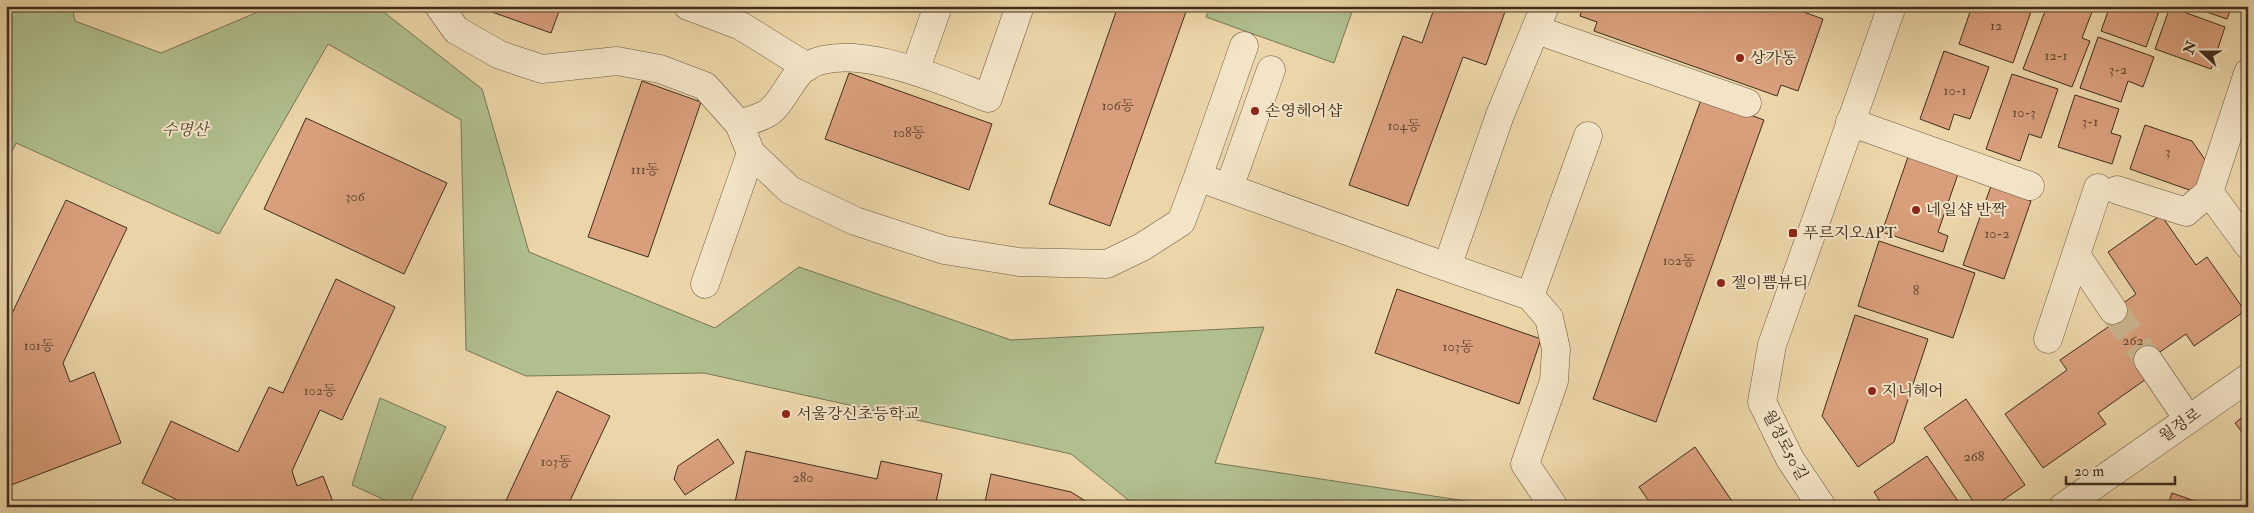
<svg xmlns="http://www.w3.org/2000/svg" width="2254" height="513" viewBox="0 0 2254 513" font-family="'IM FELL Double Pica','Noto Serif KR',serif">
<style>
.green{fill:#b1bf8e;stroke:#787656}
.building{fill:#d99f7c;stroke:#3f2d1d}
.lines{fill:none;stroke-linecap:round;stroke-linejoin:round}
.minor-tunnel{stroke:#c9b48d;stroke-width:28;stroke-dasharray:28 14;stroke-linecap:butt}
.minor-casing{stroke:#6a5740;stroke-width:29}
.minor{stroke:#f3e4c7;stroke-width:28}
.poi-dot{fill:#8f2418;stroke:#f3e4c7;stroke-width:2}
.labels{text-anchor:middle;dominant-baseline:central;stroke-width:4;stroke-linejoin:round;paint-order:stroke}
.number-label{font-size:14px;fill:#664a35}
.poi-label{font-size:16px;fill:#3f2d1d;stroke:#f3e4c7;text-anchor:start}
.park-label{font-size:16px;font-style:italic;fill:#564a34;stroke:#f3e4c7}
.street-label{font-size:16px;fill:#3f2d1d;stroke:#f3e4c7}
</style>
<rect width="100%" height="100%" fill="#ecd6a9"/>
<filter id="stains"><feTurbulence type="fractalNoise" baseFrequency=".004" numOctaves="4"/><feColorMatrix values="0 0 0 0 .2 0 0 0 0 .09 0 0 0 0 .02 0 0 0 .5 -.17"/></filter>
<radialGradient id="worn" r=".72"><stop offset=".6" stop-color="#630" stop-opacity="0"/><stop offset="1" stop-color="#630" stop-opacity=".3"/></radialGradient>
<!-- green -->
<path class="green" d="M6,6H72L75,21L161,53L272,6H376L482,89L529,252L715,328L799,267L1011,340L1264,327L1215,463L1486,504L1489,507H1137L1071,454L704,373L526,376L466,350L461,120L328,44L219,234L16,143L6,164Z
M1210,6H1354L1334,63L1206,17Z
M380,398L446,427L408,507H400L352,485Z"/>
<!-- building -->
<path class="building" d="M494,6H561L551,33L492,12Z
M854,6H868L867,11Z
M1118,6H1188L1110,226L1049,204Z
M1435,6H1507L1486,65L1463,57L1408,206L1349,185L1403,36L1422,43Z
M1583,6H1787L1823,19L1798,91L1781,85L1777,96L1594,31L1597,22L1580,16Z
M1972,6H2033L2013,63L1959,44Z
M2047,6H2077L2092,12L2082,38L2090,41L2072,87L2023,69Z
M2110,6H2161L2146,47L2101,31Z
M2189,6H2232L2227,19Z
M2170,7L2225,27L2211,69L2155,49Z
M2098,37L2154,57L2143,87L2128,81L2121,102L2080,88Z
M1944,51L1989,67L1970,119L1954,114L1949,130L1920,119Z
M849,73L992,124L969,190L825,139Z
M2012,74L2058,89L2041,138L2029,134L2020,161L1986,149Z
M642,81L701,102L648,257L588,237Z
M2075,95L2119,109L2111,133L2121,136L2112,164L2058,147Z
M1702,97L1764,120L1656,422L1593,399Z
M306,118L447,183L404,274L264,209Z
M2145,125L2192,141L2206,161L2195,192L2130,169Z
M1909,154L1959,171L1938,232L1948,236L1943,252L1882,232Z
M1991,186L2031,201L2004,279L1963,265Z
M66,200L127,228L63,363L70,382L94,372L121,443L6,487V326Z
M2161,215L2196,265L2207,257L2245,311L2194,346L2186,334L2141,365L2149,377L2098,413L2106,424L2043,468L2005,414L2067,370L2060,360L2111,325L2105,316L2136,294L2108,252Z
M1879,241L1975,273L1953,338L1858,306Z
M336,279L395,307L342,420L320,410L292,471L297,486L323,476L335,507H192L142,483L171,421L238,452L269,387L283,393Z
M1397,289L1541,339L1519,404L1375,353Z
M1855,315L1928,339L1894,442L1858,467L1822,416Z
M557,391L610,416L567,507H503Z
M1966,399L2025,485L1993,507H1977L1924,428Z
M2248,413V440L2235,423Z
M718,439L734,463L685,495L674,479L678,466Z
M1695,447L1736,507H1653L1639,487Z
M746,451L877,479L881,461L942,474L935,507H734Z
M1927,456L1962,507H1884L1874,492Z
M991,474L1071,492L1095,507H984Z
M2172,493L2212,507H2167Z
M485,502L496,507H483Z"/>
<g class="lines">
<!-- minor-tunnel -->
<path class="minor-tunnel" d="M2113,310L2148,360"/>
<!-- minor casing -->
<g class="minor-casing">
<path id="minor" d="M439,6L456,30L500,55L542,69L617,61L660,69L705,86L739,124L751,153L790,190L855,221L944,250L1019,262L1107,264L1142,247L1181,222L1198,177L1447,267L1500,115L1545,6
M688,6L741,26L807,67
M1537,30L1747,103
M915,71L938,6
M2248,73L2209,192L2248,245
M1850,122L2030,186
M739,124C748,121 760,118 768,113C783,103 792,75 807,66C853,40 943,81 988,98L1020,6
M1198,177L1244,46
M1229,188L1271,70
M2117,190L2186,212L2209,192
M2076,255L2113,310
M1447,267L1530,296L1549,318L1556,349L1554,381L1525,464L1554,507
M705,284L751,153
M1530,296L1588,136
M2048,339L2098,188
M2148,360L2188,419
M1822,507L1790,459L1762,402L1772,345L1892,6
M2063,507L2248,378"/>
</g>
<!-- minor -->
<use href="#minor" class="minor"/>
</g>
<!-- markers -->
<g class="poi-dot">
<circle cx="1740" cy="58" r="5"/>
<circle cx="1255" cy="111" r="5"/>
<circle cx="1916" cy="210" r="5"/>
<rect x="1788" y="228" width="10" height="10" rx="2.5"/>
<circle cx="1721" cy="283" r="5"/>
<circle cx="1872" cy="391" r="5"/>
<circle cx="786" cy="414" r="5"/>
</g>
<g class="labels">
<!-- number labels -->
<g class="number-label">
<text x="1996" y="25">12</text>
<text x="2056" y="55">12-1</text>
<text x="2118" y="69">3-2</text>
<text x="1955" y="90">10-1</text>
<text x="1118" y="105">106동</text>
<text x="2024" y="112">10-3</text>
<text x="2090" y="121">3-1</text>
<text x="1404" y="125">104동</text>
<text x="909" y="132">108동</text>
<text x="2168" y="151">3</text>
<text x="645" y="169">111동</text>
<text x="355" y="196">306</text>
<text x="1997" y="233">10-2</text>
<text x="1679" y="260">102동</text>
<text x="1916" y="290">8</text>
<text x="2133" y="340">262</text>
<text x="39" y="345">101동</text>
<text x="1458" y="346">103동</text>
<text x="320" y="390">102동</text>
<text x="1974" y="456">268</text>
<text x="556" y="461">103동</text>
<text x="803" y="477">280</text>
</g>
<!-- poi labels -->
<g class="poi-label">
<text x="1750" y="58">상가동</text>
<text x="1265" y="111">손영헤어샵</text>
<text x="1926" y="210">네일샵 반짝</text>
<text x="1803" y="233">푸르지오APT</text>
<text x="1731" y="283">젤이쁨뷰티</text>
<text x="1882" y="391">지니헤어</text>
<text x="796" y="414">서울강신초등학교</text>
</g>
<!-- park labels -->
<g class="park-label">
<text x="185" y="130">수명산</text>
</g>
<!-- street labels -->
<g class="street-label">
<text transform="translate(2180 425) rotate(-35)">월정로</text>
<text transform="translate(1785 445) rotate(62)">월정로50길</text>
</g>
</g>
<!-- margin -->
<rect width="2254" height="513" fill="none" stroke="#ecd6a9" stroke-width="25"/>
<rect x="8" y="8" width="2239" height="498" fill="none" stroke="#3f2d1d" stroke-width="2.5"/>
<rect x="12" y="12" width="2229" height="488" fill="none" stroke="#3f2d1d"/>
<!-- north arrow -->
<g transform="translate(2202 52) rotate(291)" stroke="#f3e4c7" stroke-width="4" paint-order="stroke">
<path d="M0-4L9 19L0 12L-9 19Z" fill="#3f2d1d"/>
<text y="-8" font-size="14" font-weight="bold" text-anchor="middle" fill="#3f2d1d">N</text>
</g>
<!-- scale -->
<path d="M2066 476v8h109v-8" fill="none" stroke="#3f2d1d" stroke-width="2.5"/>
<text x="2074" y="476" font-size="15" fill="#3f2d1d" stroke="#f3e4c7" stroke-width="4" paint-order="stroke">20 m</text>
<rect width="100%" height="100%" filter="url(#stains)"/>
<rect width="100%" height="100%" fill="url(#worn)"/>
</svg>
